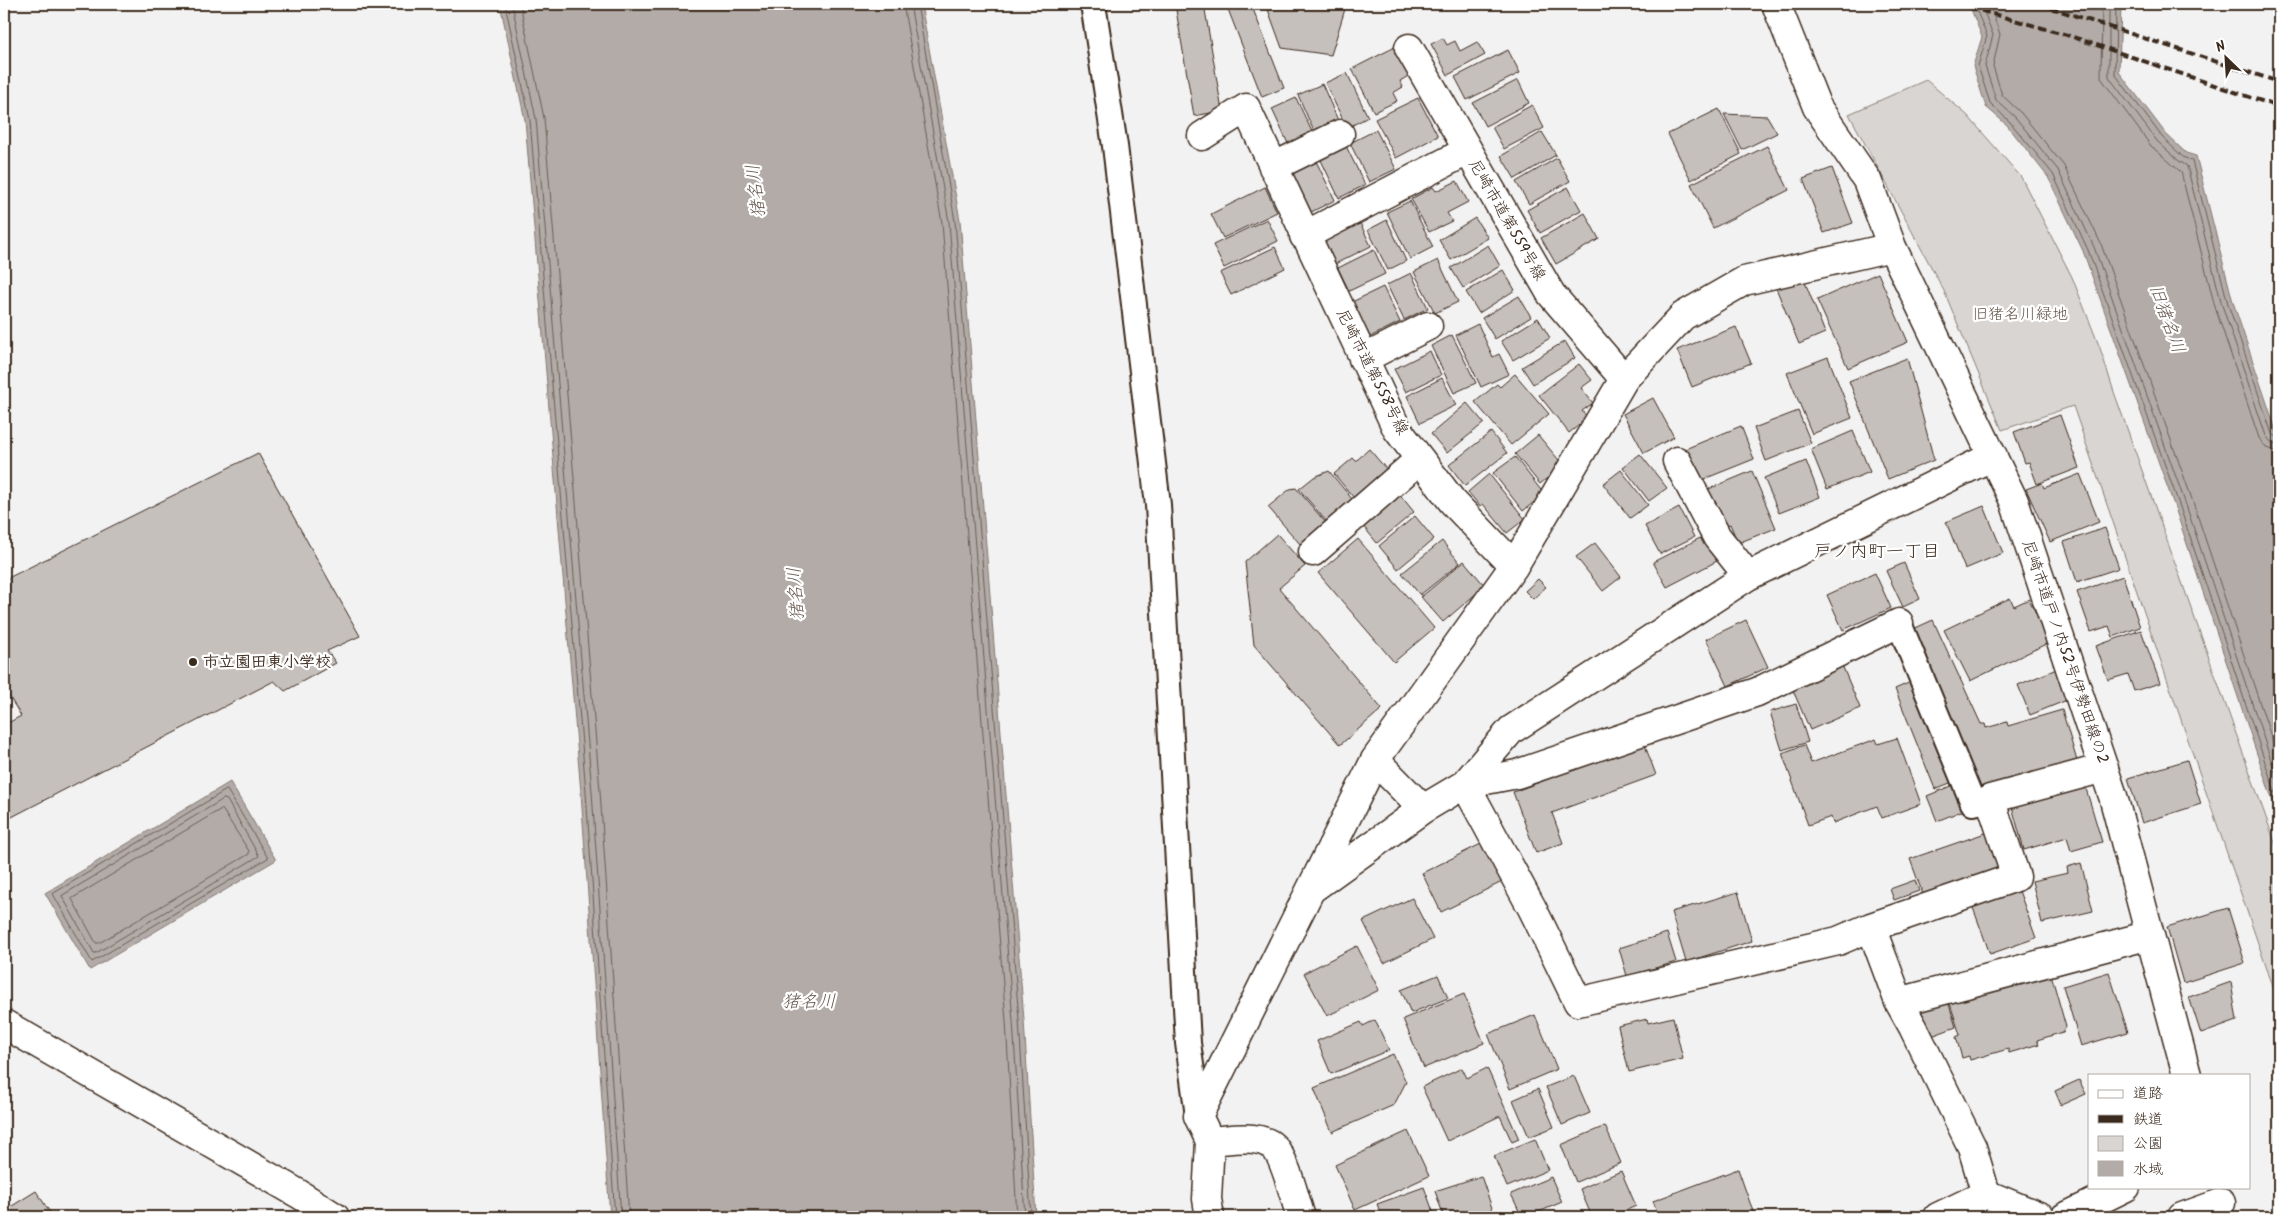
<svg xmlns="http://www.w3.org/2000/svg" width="2283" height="1221" viewBox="0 0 2283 1221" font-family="Kalam,'Klee One',sans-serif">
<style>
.green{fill:#d8d5d2;stroke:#8a8078}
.water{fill:#b2aba7;stroke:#827770}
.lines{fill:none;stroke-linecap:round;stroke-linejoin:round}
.shore{stroke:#6b5e55;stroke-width:1}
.building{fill:#c6c0bd;stroke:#3b2a1e}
.service-casing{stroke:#3b2a1e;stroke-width:28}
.minor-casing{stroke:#3b2a1e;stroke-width:31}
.tertiary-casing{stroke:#3b2a1e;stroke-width:31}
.secondary-casing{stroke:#3b2a1e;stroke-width:31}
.service{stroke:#fff;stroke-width:24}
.minor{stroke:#fff;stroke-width:28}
.tertiary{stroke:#fff;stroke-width:28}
.secondary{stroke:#fff;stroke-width:28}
.rail{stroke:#3b2a1e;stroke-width:4;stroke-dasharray:8 4;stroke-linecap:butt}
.poi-dot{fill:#3b2a1e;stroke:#fff;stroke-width:2}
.labels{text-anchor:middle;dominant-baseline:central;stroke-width:4.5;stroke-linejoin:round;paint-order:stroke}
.street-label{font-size:16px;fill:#3b2a1e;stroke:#fff}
.park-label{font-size:16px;fill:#62554b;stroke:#fff}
.poi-label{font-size:16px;font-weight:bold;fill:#3b2a1e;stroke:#fff;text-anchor:start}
.water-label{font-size:18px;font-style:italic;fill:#65574e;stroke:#fff}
.neighbourhood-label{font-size:18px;fill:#3b2a1e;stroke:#fff}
</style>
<rect width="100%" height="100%" fill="#f3f2f2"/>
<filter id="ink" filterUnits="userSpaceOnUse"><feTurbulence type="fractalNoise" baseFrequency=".02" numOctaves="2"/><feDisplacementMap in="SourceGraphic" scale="10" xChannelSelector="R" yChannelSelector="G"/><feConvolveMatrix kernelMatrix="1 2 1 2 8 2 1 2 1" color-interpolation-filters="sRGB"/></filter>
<g filter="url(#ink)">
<!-- green -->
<path class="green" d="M1926,80L1967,115L2021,177L2072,277L2100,348L2114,392L2279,854V1004L2073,406L2002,430L1944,291L1849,114Z"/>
<!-- water -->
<path class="water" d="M500,4H921L960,220L1024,1020L1036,1217H610L581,793L525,120Z
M1969,4H2121L2119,72L2166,134L2186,153L2196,156L2233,302L2279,439V820L2175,508L2083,251L2048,177L2007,125L1986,107L1973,66L1982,37Z
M230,782L276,860L90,970L45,893Z"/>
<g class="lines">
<!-- shore -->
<path class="shore" d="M505,4L530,120L586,792L615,1217
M512,4L536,119L592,792L621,1217
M520,4L544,118L600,791L629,1217
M903,4L942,223L1006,1021L1017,1217
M910,4L949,222L1013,1021L1025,1217
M917,4L955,221L1019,1020L1031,1217
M1974,4L1987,36L1978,66L1990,103L2010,122L2053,174L2088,250L2180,507L2279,804
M1981,4L1993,35L1985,66L1996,100L2015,117L2058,170L2094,247L2186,505L2279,784
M1989,4L2000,34L1993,66L2002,95L2021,113L2064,166L2101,244L2193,502L2279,761
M2102,4L2101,78L2151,146L2181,172L2215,307L2259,438L2266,448L2279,452
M2109,4V77L2157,141L2179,161L2187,166L2222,305L2266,436L2272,443L2279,444
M2116,4L2115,74L2162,137L2183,157L2192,161L2228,304L2272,434L2279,438
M227,790L268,858L92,962L53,894Z
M224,799L227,800L259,856L96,953H94L62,896Z
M222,809L249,851V854L99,943H96L72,899Z"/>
</g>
<!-- building -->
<path class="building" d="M1175,4H1204L1222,111L1194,116Z
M1226,4H1251L1284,88L1262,97Z
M1266,4H1326L1345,9L1331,55L1282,48Z
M1443,38L1447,45L1455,41L1460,51L1477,42L1485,55L1448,75L1431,44Z
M1395,47L1410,75L1400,81L1403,87L1393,93L1397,101L1374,112L1352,69Z
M1508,50L1520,73L1467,100L1455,77Z
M1347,73L1368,117L1347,128L1325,83Z
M1518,80L1529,103L1485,126L1473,103Z
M1322,84L1340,125L1316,136L1298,95Z
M1296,98L1314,136L1290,148L1272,109Z
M1418,98L1438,136L1396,158L1375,119Z
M1532,105L1544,128L1504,149L1492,127Z
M1719,109L1741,154L1691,180L1668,134Z
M1724,114L1767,116L1777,133L1742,150Z
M1376,130L1396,169L1369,182L1350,143Z
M1542,132L1556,155L1515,179L1501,156Z
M1346,146L1365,185L1339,198L1320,158Z
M1767,146L1789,190L1713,228L1691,184Z
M1557,158L1570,181L1529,204L1516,182Z
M1316,161L1335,200L1307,214L1288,174Z
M1832,168L1853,223L1824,233L1803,179Z
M1457,181L1468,202L1447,213L1452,221L1429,232L1411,199L1433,187L1436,191Z
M1265,187L1277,212L1223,238L1211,214Z
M1568,187L1581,210L1540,233L1527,210Z
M1410,201L1433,247L1410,259L1387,212Z
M1585,213L1599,239L1556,264L1541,238Z
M1475,218L1488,238L1451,260L1439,240Z
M1267,219L1278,241L1224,268L1213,245Z
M1387,220L1406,261L1388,270L1368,230Z
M1360,223L1371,246L1335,264L1324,241Z
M1488,245L1500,266L1463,288L1451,268Z
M1275,247L1285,268L1231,295L1220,273Z
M1374,250L1385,274L1349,291L1338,268Z
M1438,260L1458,302L1435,313L1414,272Z
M1503,270L1515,290L1479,313L1466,292Z
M1411,273L1428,308L1404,320L1387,285Z
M1878,273L1908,342L1848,368L1817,300Z
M1803,277L1825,333L1799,344L1776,288Z
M1383,287L1400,322L1370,337L1352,302Z
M1519,296L1531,317L1495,339L1482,318Z
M1538,318L1550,338L1513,360L1501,341Z
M1478,324L1493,357L1499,354L1509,374L1481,387L1456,335Z
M1736,327L1751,363L1692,387L1677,350Z
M1452,335L1476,383L1454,393L1431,346Z
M1565,341L1575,358L1533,384L1522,367Z
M1430,351L1441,375L1406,392L1394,369Z
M1828,357L1852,418L1812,434L1787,373Z
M1907,358L1934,460L1888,479L1849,381Z
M1579,364L1592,380L1581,388L1593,403L1582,411L1588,418L1569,433L1539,395Z
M1515,374L1549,414L1511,445L1475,402L1497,384L1500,387Z
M1442,378L1456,405L1420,423L1407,396Z
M1653,398L1674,437L1644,453L1623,414Z
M1467,403L1484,423L1447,453L1431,434Z
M1798,411L1811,443L1766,461L1754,428Z
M2060,415L2079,468L2037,484L2029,462L2025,463L2014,432Z
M1741,426L1754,459L1699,481L1685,449Z
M1853,431L1870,472L1827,489L1811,449Z
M1491,432L1507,453L1465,486L1449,465Z
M1538,435L1563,465L1540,484L1515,454Z
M1369,449L1387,470L1354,498L1334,474L1353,458L1356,461Z
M258,453L360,636L327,651L336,663L285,691L274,681L6,820L4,791L9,788L4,778V725L21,716L4,688V580Z
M1640,454L1667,488L1649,501L1623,467Z
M1515,457L1544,494L1523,511L1493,473Z
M1806,461L1820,497L1779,513L1764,478Z
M1621,470L1648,505L1630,518L1603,484Z
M1329,471L1352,499L1326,521L1299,489L1314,477Z
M1752,471L1776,528L1738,543L1730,524L1719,528L1704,491Z
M1489,474L1525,519L1507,533L1483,504L1480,506L1468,492Z
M2080,474L2099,522L2050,542L2026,489L2042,483L2044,488Z
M1296,488L1326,523L1300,544L1268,507L1290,489Z
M1397,491L1414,512L1377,543L1359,521Z
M1984,506L2003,553L1965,569L1946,522Z
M1679,508L1694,537L1660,554L1645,526Z
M1415,516L1434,539L1398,569L1379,546Z
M2105,528L2119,568L2077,582L2064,542Z
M1277,534L1305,566L1279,588L1382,709L1340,745L1254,645L1245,562Z
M1704,536L1717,561L1667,587L1653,562Z
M1358,539L1434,628L1394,662L1318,573Z
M1442,541L1460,563L1420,595L1402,573Z
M1595,543L1621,577L1603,591L1576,557Z
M1464,561L1485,586L1443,622L1421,597Z
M1904,563L1920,599L1903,607L1886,571Z
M1875,573L1891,608L1843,630L1827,595Z
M2123,576L2140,627L2113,637L2109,626L2091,632L2077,592Z
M1538,579L1546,587L1533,599L1525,591Z
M2010,598L2014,606L2029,599L2050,642L1970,681L1944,630Z
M1746,620L1768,667L1728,686L1706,639Z
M1933,620L1981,724H1985L1986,728L2007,722L2008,726L2062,710L2077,761L1976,793L1909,631Z
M2141,630L2160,683L2134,691L2128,674L2108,680L2096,646Z
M1842,665L1860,708L1810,730L1792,688Z
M2059,668L2072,698L2030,715L2018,685Z
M1920,678L1960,779L1935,789L1895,689Z
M1796,704L1808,742L1782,750L1770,712Z
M1897,738L1921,804L1882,818L1877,806L1833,823L1831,817L1808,825L1782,753L1804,745L1811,763L1876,739L1878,744Z
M1644,743L1656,775L1552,813L1563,843L1536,853L1513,792Z
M2187,760L2201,804L2142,823L2128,778Z
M1960,782L1971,807L1937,821L1927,796Z
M2084,782L2102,842L2071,851L2067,837L2024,850L2011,803Z
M1997,829L2011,870L1925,900L1910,859Z
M1483,843L1502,882L1441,912L1422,873Z
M2081,863L2093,911L2042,923L2032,881L2068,873L2067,867Z
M1915,880L1919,891L1894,900L1890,889Z
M2018,888L2036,938L1990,954L1972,905Z
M1738,892L1752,941L1686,962L1671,912Z
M1412,898L1433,939L1384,963L1363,921Z
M2228,908L2245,963L2183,983L2167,927Z
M1667,933L1676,962L1627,976L1619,948Z
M1357,946L1379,990L1327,1016L1304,973Z
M2109,972L2128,1032L2081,1046L2063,986Z
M2051,974L2066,1027L2063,1032L2037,1040L2039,1044L2009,1053L2008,1049L1970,1060L1969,1056L1962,1058L1956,1037L1960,1035L1949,1000Z
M1438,975L1448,998L1411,1013L1401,990Z
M2231,982L2237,1021L2201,1034L2189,997Z
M1464,994L1484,1043L1424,1068L1403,1019Z
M1947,998L1956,1027L1929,1037L1920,1007Z
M1535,1015L1557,1069L1510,1089L1488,1034Z
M1673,1017L1683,1059L1629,1072L1618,1026L1647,1019L1648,1023Z
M1375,1020L1389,1050L1331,1074L1317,1041L1361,1022L1363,1026Z
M1393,1054L1406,1082L1394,1105L1332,1132L1314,1088Z
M1462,1068L1467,1078L1487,1068L1519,1139L1512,1142L1500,1116L1447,1141L1422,1087Z
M1574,1076L1590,1113L1562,1125L1546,1087Z
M2079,1080L2086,1094L2061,1105L2055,1091Z
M1538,1089L1554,1127L1529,1137L1513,1100Z
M1605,1126L1621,1163L1576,1182L1561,1145Z
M1408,1131L1429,1176L1355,1210L1335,1165Z
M1535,1139L1548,1170L1507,1187L1494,1156Z
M1738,1169L1755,1217H1659L1653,1201Z
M1621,1171L1636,1206L1611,1217H1592L1580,1189Z
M1481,1176L1495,1217H1444L1435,1191Z
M1551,1177L1562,1202L1527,1217H1522L1511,1194Z
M1424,1187L1435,1217H1382L1377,1204Z
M36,1191L53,1217H4V1211Z"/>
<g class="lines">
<!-- service casing -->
<g class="service-casing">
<path id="service" d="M1093,4L1115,146L1158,505L1188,1043L1198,1116
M1899,623L1973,803L1990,799"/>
</g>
<!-- minor casing -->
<g class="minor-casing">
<path id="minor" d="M1776,4L1817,107L1867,180L1892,247L2014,501L2113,796L2187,1075
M1409,48L1551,294L1624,379
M1202,136L1246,108L1397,429L1452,501L1514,566
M1273,167L1340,134
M1304,236L1467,151
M1363,359L1428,326
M1677,461L1717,537L1748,576L1993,456
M1313,552L1420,459
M1748,576L1511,730L1465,784L1532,908L1578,1002L1838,941L1871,927L1899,1002L1913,1027L1972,1147L1986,1194
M1375,760L1423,809
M1313,888L1423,809L1465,784L1517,774L1757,692L1899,623
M1871,927L2016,877L1990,799L2104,768
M1899,1002L2150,935
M1210,1141L1198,1116L1375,760L1514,566L1624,379L1683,316L1744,281L1892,247"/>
</g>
<!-- tertiary casing -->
<g class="tertiary-casing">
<path id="tertiary" d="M4,1024L299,1194L335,1217
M1210,1217L1207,1199L1210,1141C1228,1140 1251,1135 1268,1143C1284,1149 1295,1201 1301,1217
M1938,1217L1986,1194L2041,1217"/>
</g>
<!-- secondary casing -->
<g class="secondary-casing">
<path id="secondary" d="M2065,1217L2126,1187
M2182,1217L2221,1203"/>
</g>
<!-- service -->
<use href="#service" class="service"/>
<!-- minor -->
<use href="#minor" class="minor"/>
<!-- tertiary -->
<use href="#tertiary" class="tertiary"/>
<!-- secondary -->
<use href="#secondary" class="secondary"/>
<!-- rail -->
<path class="rail" d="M1958,4L2067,35L2279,107
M2039,4L2279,82"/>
</g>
</g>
<!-- markers -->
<circle class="poi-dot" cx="193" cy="662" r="5"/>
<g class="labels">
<!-- street labels -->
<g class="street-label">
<text transform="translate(1507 220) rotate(60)">尼崎市道第559号線</text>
<text transform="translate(1372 372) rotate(63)">尼崎市道第558号線</text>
<text transform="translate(2065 652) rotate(71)">尼崎市道戸ノ内52号伊勢田線の2</text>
</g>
<!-- park labels -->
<g class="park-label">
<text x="2020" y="314">旧猪名川緑地</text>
</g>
<!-- poi labels -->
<g class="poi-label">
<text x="203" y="662">市立園田東小学校</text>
</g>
<!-- water labels -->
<g class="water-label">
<text transform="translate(757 191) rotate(-97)">猪名川</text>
<text transform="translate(2166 319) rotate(70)">旧猪名川</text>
<text transform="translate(797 594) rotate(-94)">猪名川</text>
<text x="809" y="1002">猪名川</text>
</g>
<!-- neighbourhood labels -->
<g class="neighbourhood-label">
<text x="1877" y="552">戸ノ内町一丁目</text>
</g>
</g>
<!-- margin -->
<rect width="2283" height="1221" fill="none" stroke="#fff" stroke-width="20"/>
<rect x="10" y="10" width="2263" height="1201" fill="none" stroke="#3b2a1e" stroke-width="2" filter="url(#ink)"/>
<!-- legend -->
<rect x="2088" y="1074" width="162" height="115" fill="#ffffff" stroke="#b1aaa5"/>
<rect x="2098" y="1090" width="25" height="8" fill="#ffffff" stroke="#b1aaa5"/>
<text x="2133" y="1098" font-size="15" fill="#3b2a1e">道路</text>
<rect x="2098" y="1115" width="25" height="8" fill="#3b2a1e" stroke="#b1aaa5"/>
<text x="2133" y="1124" font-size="15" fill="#3b2a1e">鉄道</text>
<rect x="2098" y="1136" width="25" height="15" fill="#d8d5d2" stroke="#b1aaa5"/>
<text x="2133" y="1148" font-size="15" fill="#3b2a1e">公園</text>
<rect x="2098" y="1161" width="25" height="15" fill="#b2aba7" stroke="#b1aaa5"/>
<text x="2133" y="1174" font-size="15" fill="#3b2a1e">水域</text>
<!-- north arrow -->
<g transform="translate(2226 58) rotate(335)" stroke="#ffffff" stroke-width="4" paint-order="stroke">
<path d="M0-4L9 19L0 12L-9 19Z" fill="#3b2a1e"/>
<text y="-8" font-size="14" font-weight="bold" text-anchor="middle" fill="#3b2a1e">N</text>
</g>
</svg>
